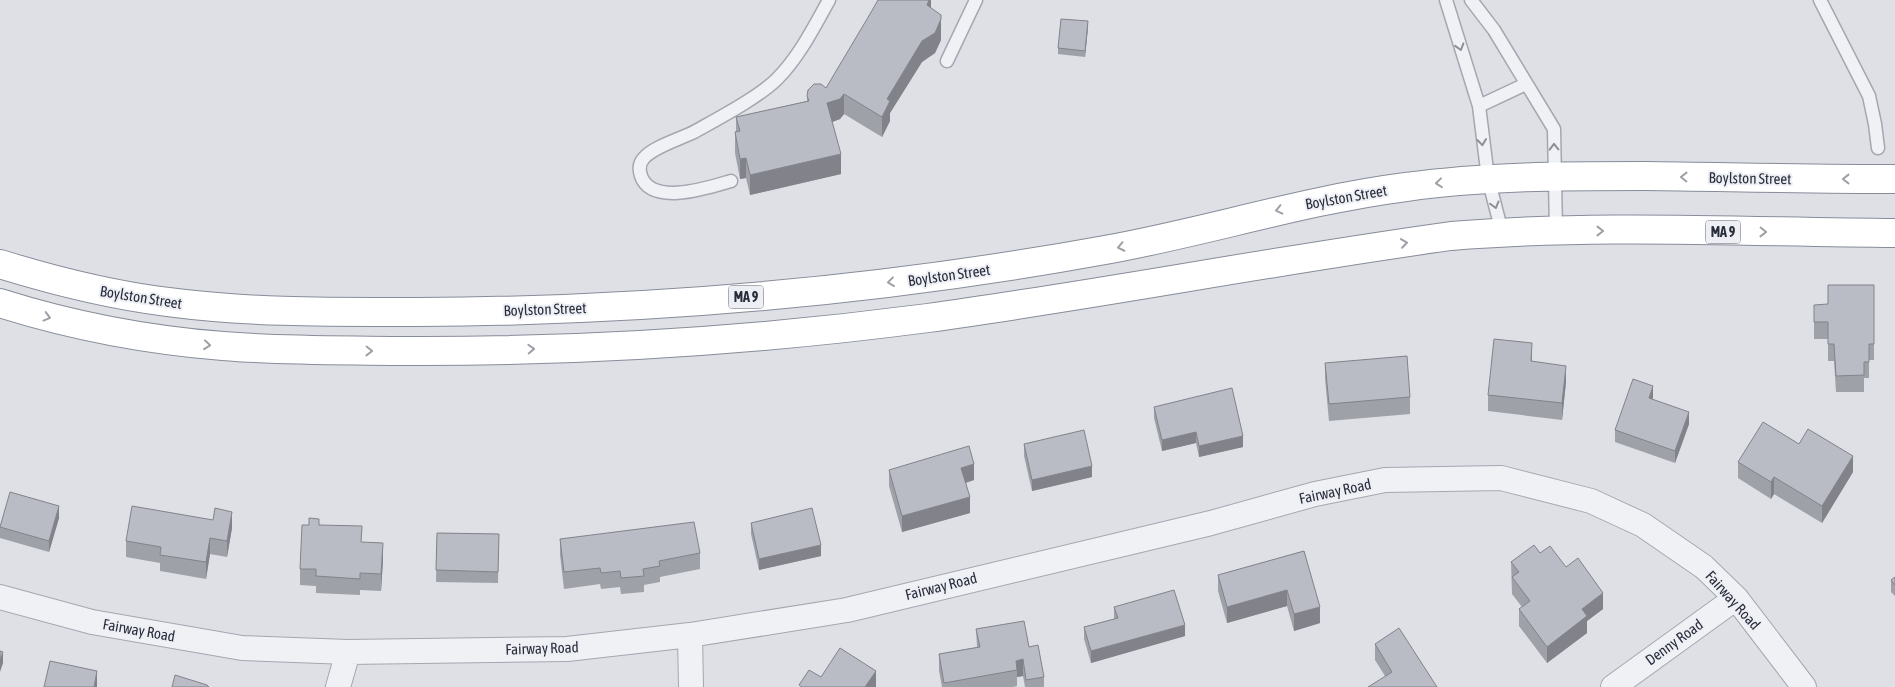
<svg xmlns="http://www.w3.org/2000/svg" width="1895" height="687" viewBox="0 0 1895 687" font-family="'Asap Condensed',sans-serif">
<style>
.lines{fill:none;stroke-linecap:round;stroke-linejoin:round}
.service-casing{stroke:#a4a7af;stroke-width:15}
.minor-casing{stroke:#a4a7af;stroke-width:26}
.trunk-casing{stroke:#878c9a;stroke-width:30}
.service{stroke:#f0f1f5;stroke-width:12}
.minor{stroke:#f0f1f5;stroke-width:24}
.trunk{stroke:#fff;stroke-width:28}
.wall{fill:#9fa1a9}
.shaded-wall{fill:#82838a}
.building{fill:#b9bbc5;stroke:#82838a}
.oneway{stroke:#8c8f98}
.oneway2{stroke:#9fa0a7}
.labels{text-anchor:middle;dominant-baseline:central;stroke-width:4;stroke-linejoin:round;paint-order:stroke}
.shield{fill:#edeff4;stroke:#646772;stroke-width:1}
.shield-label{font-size:14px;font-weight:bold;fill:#292d3b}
.street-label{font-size:15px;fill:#292d3b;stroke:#edeff4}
</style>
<rect width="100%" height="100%" fill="#dee0e6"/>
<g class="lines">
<!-- service casing -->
<g class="service-casing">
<path id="service" d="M1446,0L1479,106L1488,178L1502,232
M1471,0L1494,30L1554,129L1556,231
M1820,0L1869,96L1875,124L1878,148
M947,61L976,0
M1479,106L1526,84
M731,181C710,187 652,207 641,176C639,170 639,163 644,158C653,147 680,139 694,132C717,119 759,97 777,79C799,57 814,27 829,0"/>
</g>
<!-- minor casing -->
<g class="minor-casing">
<path id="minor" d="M0,597L92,622L242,648L348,652L567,649L690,635L847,610L1211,523L1315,494L1385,480L1501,478L1591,501L1643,525L1704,567L1736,598L1804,687
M690,635L691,687
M338,687L348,652
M1613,687L1736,598"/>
</g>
<!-- trunk casing -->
<g class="trunk-casing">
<path id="trunk" d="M0,264C55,281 111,295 168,302C251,313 335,312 418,312C648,311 879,291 1105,250C1206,232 1304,200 1406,187C1485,176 1565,176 1645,176C1729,177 1812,179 1895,179
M0,303C73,326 147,340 223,346C282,351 341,350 400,351C576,352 753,341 928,318C1103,294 1276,260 1451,236C1598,224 1747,232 1895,233"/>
</g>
<!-- service -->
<use href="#service" class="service"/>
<!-- minor -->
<use href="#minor" class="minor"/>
<!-- trunk -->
<use href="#trunk" class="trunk"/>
</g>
<!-- wall -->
<path class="wall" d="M931,0V8L941,36V40L935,53L922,62L890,113V121L882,137L844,114L840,119L832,122L841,174L750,195L746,178L740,179L735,153V132H736V117L807,101V96L826,88Z
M1088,27L1085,57L1058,54V48Z
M1874,285V360H1869V378H1864V392H1836L1834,361H1828V339H1814V321L1828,304Z
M1532,362L1566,382L1562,420L1488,411V395Z
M1325,363L1410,397V414L1329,421L1325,379Z
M1653,398V400L1689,424L1675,463L1615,442V430Z
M1154,407L1243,447L1199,457L1196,443L1162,451L1154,418Z
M1024,444L1092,477L1032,491L1024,456Z
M1799,444L1853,472L1822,523L1774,494L1771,499L1738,478V462Z
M889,470L974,480L966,483L970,513L902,532L889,486Z
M59,518L49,552L0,538V527Z
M751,523L821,556L759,570L751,534Z
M319,525L362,542L383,560L381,591L360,590V595L316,593V586L300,585V569Z
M232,528L227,557L210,554L206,579L160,571V563L126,557V541Z
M437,533L499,534L498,583L436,582Z
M560,539L700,553V569L660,577V582L644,585V592L621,594L620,587L601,589L600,584L564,589L560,555Z
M1304,551L1320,623L1294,631L1287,606L1227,623L1218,591V575Z
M1540,553L1566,567L1603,609L1587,621V633L1547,663L1519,626V609L1522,607L1512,594L1511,562Z
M1895,577V596L1891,592V580Z
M1114,607L1185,636L1091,663L1084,639V627L1114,619Z
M976,629L1029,647L1044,677V687H1025L1023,676L1017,677V686L1013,687H942L939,671V654L977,647Z
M1375,644L1437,687L1385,676L1375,660Z"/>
<!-- shaded-wall -->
<path class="shaded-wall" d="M929,0H931V14L927,5Z
M941,15V40L935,53L922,62L890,113V121L882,137V117L887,99L922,41Z
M1088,21V27L1085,57V51Z
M844,94V114L840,119L827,124V103Z
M841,154V174L750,195V175Z
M746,158V178L740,179V159Z
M1532,343V360L1531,378V361Z
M1566,366V382L1562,420V403Z
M1653,386V398L1649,410V398Z
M1689,412V424L1675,463V451Z
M1196,432V443L1162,451V440Z
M1243,436V447L1199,457V446Z
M1853,456V472L1822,523V506Z
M974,464V480L961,484V468Z
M1092,466V477L1032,491V480Z
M1774,477V494L1771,499V482Z
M970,497V513L902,532V516Z
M59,506V518L49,552V541Z
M232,512V528L227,557V541Z
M210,538V554L206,579V562Z
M383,543V560L381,591V574Z
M821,545V556L759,570V559Z
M1287,590V606L1227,623V607Z
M1603,593V609L1587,621V633L1547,663V647L1582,609Z
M1320,607V623L1294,631V614Z
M1185,625V636L1091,663V651Z
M3,652V663L0,672V660Z
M1023,659V676L1017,677V670L1016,661Z
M97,671V687H94Z
M876,671V687H865Z"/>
<!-- building -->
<path class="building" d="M878,0H929L927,5L941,15V19L935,33L922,41L887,99L890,101L882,117L844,94L840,99L827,103L841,154L750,175L746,158L740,159L735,132L740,131L736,117L809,101L807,96L808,90L814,84H821L826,88L870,14Z
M1061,19L1088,21L1085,51L1058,48Z
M1828,285H1874V344H1869V362H1864V375L1836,376L1834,344H1828V322H1814V305L1828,304Z
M1494,339L1532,343L1531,361L1566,366L1562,403L1488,395Z
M1407,356L1410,397L1329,404L1325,363Z
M1633,379L1653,386L1649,398L1689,412L1675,451L1615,430Z
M1232,388L1243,436L1199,446L1196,432L1162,440L1154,407Z
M1763,422L1799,444L1808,429L1853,456L1822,506L1774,477L1771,482L1738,462Z
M1084,430L1092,466L1032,480L1024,444Z
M969,446L974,464L961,468L970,497L902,516L889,470Z
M10,492L59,506L49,541L0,527Z
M132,506L213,520L215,508L232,512L227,541L210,538L206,562L160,555L161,547L126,541Z
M812,508L821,545L759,559L751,523Z
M309,518L319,519V525L362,526L361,542L383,543L381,574L360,573V579L316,576V569H300L302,525H309Z
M694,522L700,553L659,561L660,566L643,569L644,576L621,578L620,571L601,573L600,568L564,572L560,539Z
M437,533L499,534L498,572L436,570Z
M1534,545L1540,553L1550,546L1566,567L1578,558L1603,593L1582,609L1587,616L1547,647L1519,609L1530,601L1512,577L1519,572L1511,562Z
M1304,551L1320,607L1294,614L1287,590L1227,607L1218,575Z
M1895,577V585L1891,580Z
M1174,590L1185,625L1091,651L1084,627L1118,618L1114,607Z
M1024,621L1029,647L1038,645L1044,677L1026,680L1023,659L1016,661L1017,670L944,683L939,654L980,647L976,629Z
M1399,628L1437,687H1368L1392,672L1375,644Z
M840,648L876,671L865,687H802L799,685L809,670L821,677Z
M0,651L3,652L0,660Z
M50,661L97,671L94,687H44Z
M175,675L207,685L209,687H172Z"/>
<!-- one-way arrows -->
<defs><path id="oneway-chevron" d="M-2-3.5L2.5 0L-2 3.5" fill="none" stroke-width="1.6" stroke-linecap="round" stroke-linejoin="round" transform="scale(1.25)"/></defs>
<g class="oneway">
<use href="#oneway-chevron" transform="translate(1460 47) rotate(73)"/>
<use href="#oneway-chevron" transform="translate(1482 142) rotate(84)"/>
<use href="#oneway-chevron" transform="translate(1554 147) rotate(-91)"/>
<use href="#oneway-chevron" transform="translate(1495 205) rotate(75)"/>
</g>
<g class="oneway2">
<use href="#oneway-chevron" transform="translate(1684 177) rotate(-179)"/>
<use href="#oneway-chevron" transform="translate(1846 179) rotate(-180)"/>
<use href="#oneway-chevron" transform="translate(1439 183) rotate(174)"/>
<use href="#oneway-chevron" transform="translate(1279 210) rotate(167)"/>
<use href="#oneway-chevron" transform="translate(1600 231)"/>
<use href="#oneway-chevron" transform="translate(1763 232) rotate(1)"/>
<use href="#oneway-chevron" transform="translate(1404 243) rotate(-8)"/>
<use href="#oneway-chevron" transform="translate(1121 247) rotate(168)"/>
<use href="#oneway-chevron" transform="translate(891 282) rotate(173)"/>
<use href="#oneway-chevron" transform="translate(47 317) rotate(15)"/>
<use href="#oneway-chevron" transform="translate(207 345) rotate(6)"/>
<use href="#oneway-chevron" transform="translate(531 349) rotate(-2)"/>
<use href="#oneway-chevron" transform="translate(369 351) rotate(1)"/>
</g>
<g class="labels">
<!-- shield labels -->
<g class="shield">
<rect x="1705.5" y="220.5" width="35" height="23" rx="4"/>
<rect x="728.5" y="285.5" width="35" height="23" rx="4"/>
</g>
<g class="shield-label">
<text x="1723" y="232">MA 9</text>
<text x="746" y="297">MA 9</text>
</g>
<!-- street labels -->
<g class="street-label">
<text transform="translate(1750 178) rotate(1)">Boylston Street</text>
<text transform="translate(1346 197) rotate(-10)">Boylston Street</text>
<text transform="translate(949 275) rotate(-8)">Boylston Street</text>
<text transform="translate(141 297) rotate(9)">Boylston Street</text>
<text transform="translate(545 309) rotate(-2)">Boylston Street</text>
<text transform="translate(1335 491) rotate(-12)">Fairway Road</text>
<text transform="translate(941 586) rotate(-14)">Fairway Road</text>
<text transform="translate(1733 600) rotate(48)">Fairway Road</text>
<text transform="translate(139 630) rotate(10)">Fairway Road</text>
<text transform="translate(1674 642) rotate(-36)">Denny Road</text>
<text transform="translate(542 648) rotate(-2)">Fairway Road</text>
</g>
</g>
</svg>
